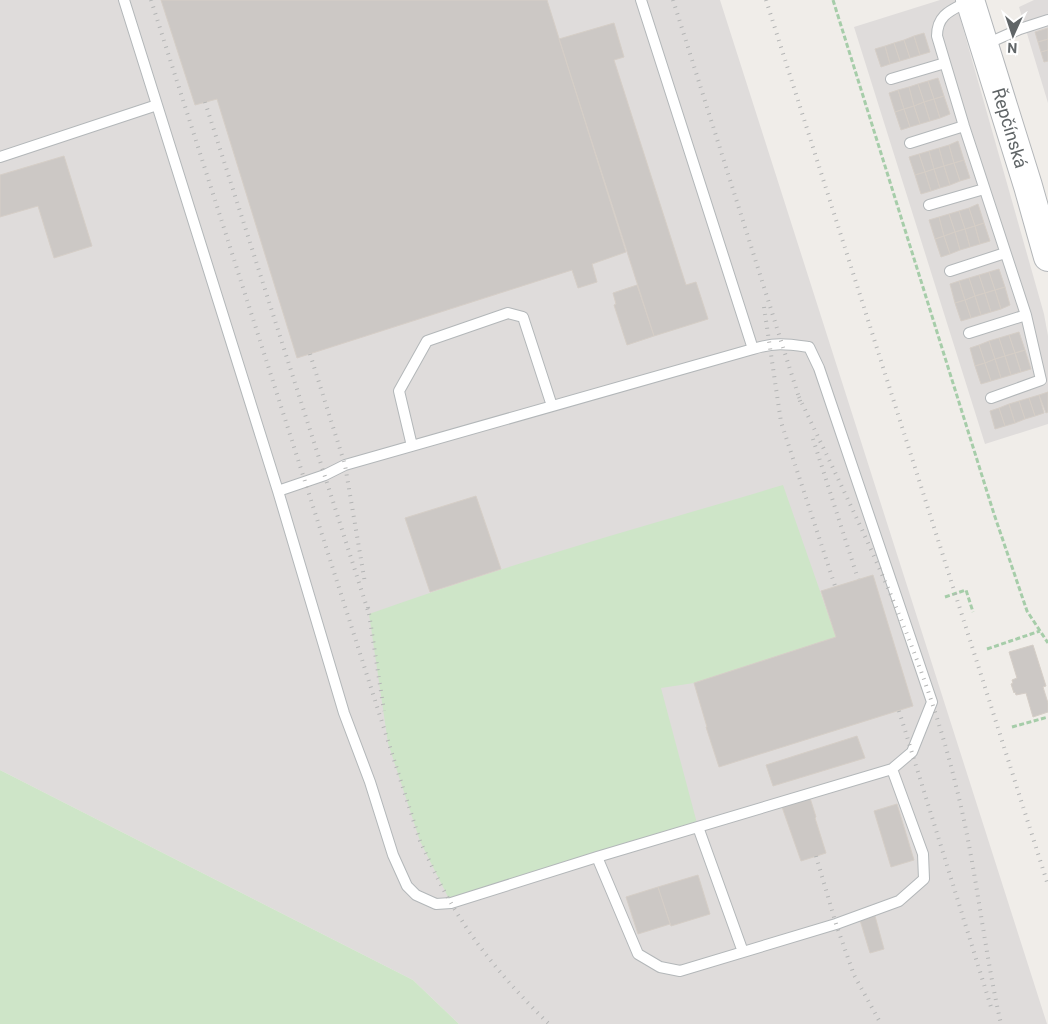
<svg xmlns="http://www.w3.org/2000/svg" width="1048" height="1024" viewBox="0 0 1048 1024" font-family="Roboto,sans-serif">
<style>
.industrial{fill:#dfdcdb}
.green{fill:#cee5c8}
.building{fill:#ccc8c5;stroke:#d5cec7}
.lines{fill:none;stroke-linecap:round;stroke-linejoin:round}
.lane-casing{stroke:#b3b7b9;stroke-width:12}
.secondary-casing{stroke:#b3b6b9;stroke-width:30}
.path{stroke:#a6cda9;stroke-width:3;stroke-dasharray:5 2.5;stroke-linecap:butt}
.lane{stroke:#fff;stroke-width:10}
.secondary{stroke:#fff;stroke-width:28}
.rail{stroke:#b4b5b5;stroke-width:4;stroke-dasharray:1 6;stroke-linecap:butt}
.labels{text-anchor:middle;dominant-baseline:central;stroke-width:4;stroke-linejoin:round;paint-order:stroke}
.street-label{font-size:18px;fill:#606567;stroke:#fff}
</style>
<rect width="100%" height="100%" fill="#f0ede9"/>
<!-- industrial -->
<path class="industrial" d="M0,0H720L1047,1024H459L413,980L0,770Z
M940,0H955L1044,314L1048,336V424L985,444L854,27Z
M1034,0H1048V103L1019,7Z"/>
<!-- green -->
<path class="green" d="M783,485L836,637L694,683L661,688L698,827L451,903L420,841L388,743L369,614C505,565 645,526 783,485Z
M0,770L413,980L459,1024H0Z"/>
<!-- building -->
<path class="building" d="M161,0H547L626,252L592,264L597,282L578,288L572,270L297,358L217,99L195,105Z
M614,23L624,57L614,60L686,285L696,282L708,319L654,336L559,39Z
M1048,28V39L1038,42L1035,32Z
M924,33L930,52L920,55L914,36Z
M914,36L920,55L910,58L904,40Z
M1048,39V50L1041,52L1038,42Z
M904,40L910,58L900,61L894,43Z
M894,43L900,61L890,64L885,46Z
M885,46L890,64L881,67L875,49Z
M1048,50V61L1044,62L1041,52Z
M938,78L944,96L934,99L928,81Z
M928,81L934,99L924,102L918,84Z
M918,84L924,102L914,106L909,87Z
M909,87L914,106L904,109L898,90Z
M898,90L904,109L895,112L889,93Z
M944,96L950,114L940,118L934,99Z
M934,99L940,118L930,121L924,102Z
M924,102L930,121L920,124L914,106Z
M914,106L920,124L910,127L904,109Z
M904,109L910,127L901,130L895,112Z
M958,141L964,160L954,163L949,145Z
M949,145L954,163L944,166L939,148Z
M939,148L944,166L934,169L929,151Z
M929,151L934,169L925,172L919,154Z
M919,154L925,172L915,175L909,157Z
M64,156L92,246L54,258L38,206L0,217V175Z
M964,160L970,178L960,181L954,163Z
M954,163L960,181L950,185L944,166Z
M944,166L950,185L940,188L934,169Z
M934,169L940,188L931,191L925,172Z
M925,172L931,191L921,194L915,175Z
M978,204L984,223L975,226L969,208Z
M969,208L975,226L965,229L959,211Z
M959,211L965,229L955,232L949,214Z
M949,214L955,232L944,236L939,217Z
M939,217L944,236L935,239L929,220Z
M984,223L990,241L980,244L975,226Z
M975,226L980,244L970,247L965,229Z
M965,229L970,247L960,250L955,232Z
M955,232L960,250L950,254L944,236Z
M944,236L950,254L941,257L935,239Z
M999,269L1005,287L995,290L989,272Z
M989,272L995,290L985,293L979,275Z
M979,275L985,293L975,296L969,278Z
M969,278L975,296L965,300L959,281Z
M959,281L965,300L955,303L950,284Z
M637,285L654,336L627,345L614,305L616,304L613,293Z
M1005,287L1010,305L1001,309L995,290Z
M995,290L1001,309L991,312L985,293Z
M985,293L991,312L981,315L975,296Z
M975,296L981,315L971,318L965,300Z
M965,300L971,318L961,321L955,303Z
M1019,332L1025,350L1015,353L1009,335Z
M1009,335L1015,353L1005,356L999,338Z
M999,338L1005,356L995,359L989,341Z
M989,341L995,359L985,363L979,345Z
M979,345L985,363L975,366L970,348Z
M1025,350L1031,369L1021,372L1015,353Z
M1015,353L1021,372L1011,375L1005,356Z
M1005,356L1011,375L1001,378L995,359Z
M995,359L1001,378L991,381L985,363Z
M985,363L991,381L981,384L975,366Z
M1048,392V412L1046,413L1039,395Z
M1039,395L1044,413L1035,416L1029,398Z
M1029,398L1035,416L1025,419L1019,401Z
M1019,401L1025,419L1015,423L1009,404Z
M1009,404L1015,423L1005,426L999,408Z
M999,408L1005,426L995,429L990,411Z
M476,496L501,569L430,592L405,518Z
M873,575L913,706L719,767L706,727H707L694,683L836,637L821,591Z
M1033,645L1046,686L1043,687L1048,703V712L1033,717L1026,693L1016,695L1015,692L1014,693L1011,684L1013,683L1012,680L1017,678L1009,652Z
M857,736L865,758L773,786L766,765Z
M810,798L816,817L815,818L826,853L801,861L782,807Z
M897,804L914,860L891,867L874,811Z
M698,875L710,914L671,926L658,887Z
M658,887L670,924L638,934L626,897Z
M875,916L884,949L870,953L860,920Z"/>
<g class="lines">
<!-- lane casing -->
<g class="lane-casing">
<path id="lane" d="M124,0L157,105
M969,1C952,10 937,14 937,36L964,126L1026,315L1041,380L991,398
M984,45L1020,29L1048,20
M891,79L945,63
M910,143L964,126
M0,157L157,105L278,491L344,713L370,782L393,855L407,886L416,895L436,904L451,903L597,857L892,769L912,752L932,702L819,368L809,347C787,344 775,342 753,349
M929,205L984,189
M950,271L1005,253
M969,333L1026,315
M412,446L399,391L427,341L508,313L523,317L552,406
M278,491L325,475L345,465L753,349L641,0
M698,827L743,952
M597,857L638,954L660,967L680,971L836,924L899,901L924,879L923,854L892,769"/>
</g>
<!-- secondary casing -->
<g class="secondary-casing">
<path id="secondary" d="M970,0L1028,186L1048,257"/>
</g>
<!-- path -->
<path class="path" d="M833,0L994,514L1027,611L1048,643
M945,597L966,590L973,612
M987,649L1040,631
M1012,727L1048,717"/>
<!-- lane -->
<use href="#lane" class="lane"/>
<!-- secondary -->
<use href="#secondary" class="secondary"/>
<!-- rail -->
<path class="rail" d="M151,0L420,841C430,862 439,883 451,903C477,948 512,988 549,1024
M673,0L801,404
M766,0L1048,885
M205,102L369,614
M764,307L781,422L835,586
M310,354L345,465L365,583
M799,397C859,523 923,649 956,786C976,864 983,945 1001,1024
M813,439L858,579
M368,607L384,711
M899,711L991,1007
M816,856L836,924L854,975L881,1024"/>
</g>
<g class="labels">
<!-- street labels -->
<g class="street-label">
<text transform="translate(1010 128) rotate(73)">Řepčínská</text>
</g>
</g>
<!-- north arrow -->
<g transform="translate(1013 35) rotate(183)" stroke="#ffffff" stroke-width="4" paint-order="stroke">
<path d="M0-4L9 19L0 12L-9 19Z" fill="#606567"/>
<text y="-8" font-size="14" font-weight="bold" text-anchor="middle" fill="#606567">N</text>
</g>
</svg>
